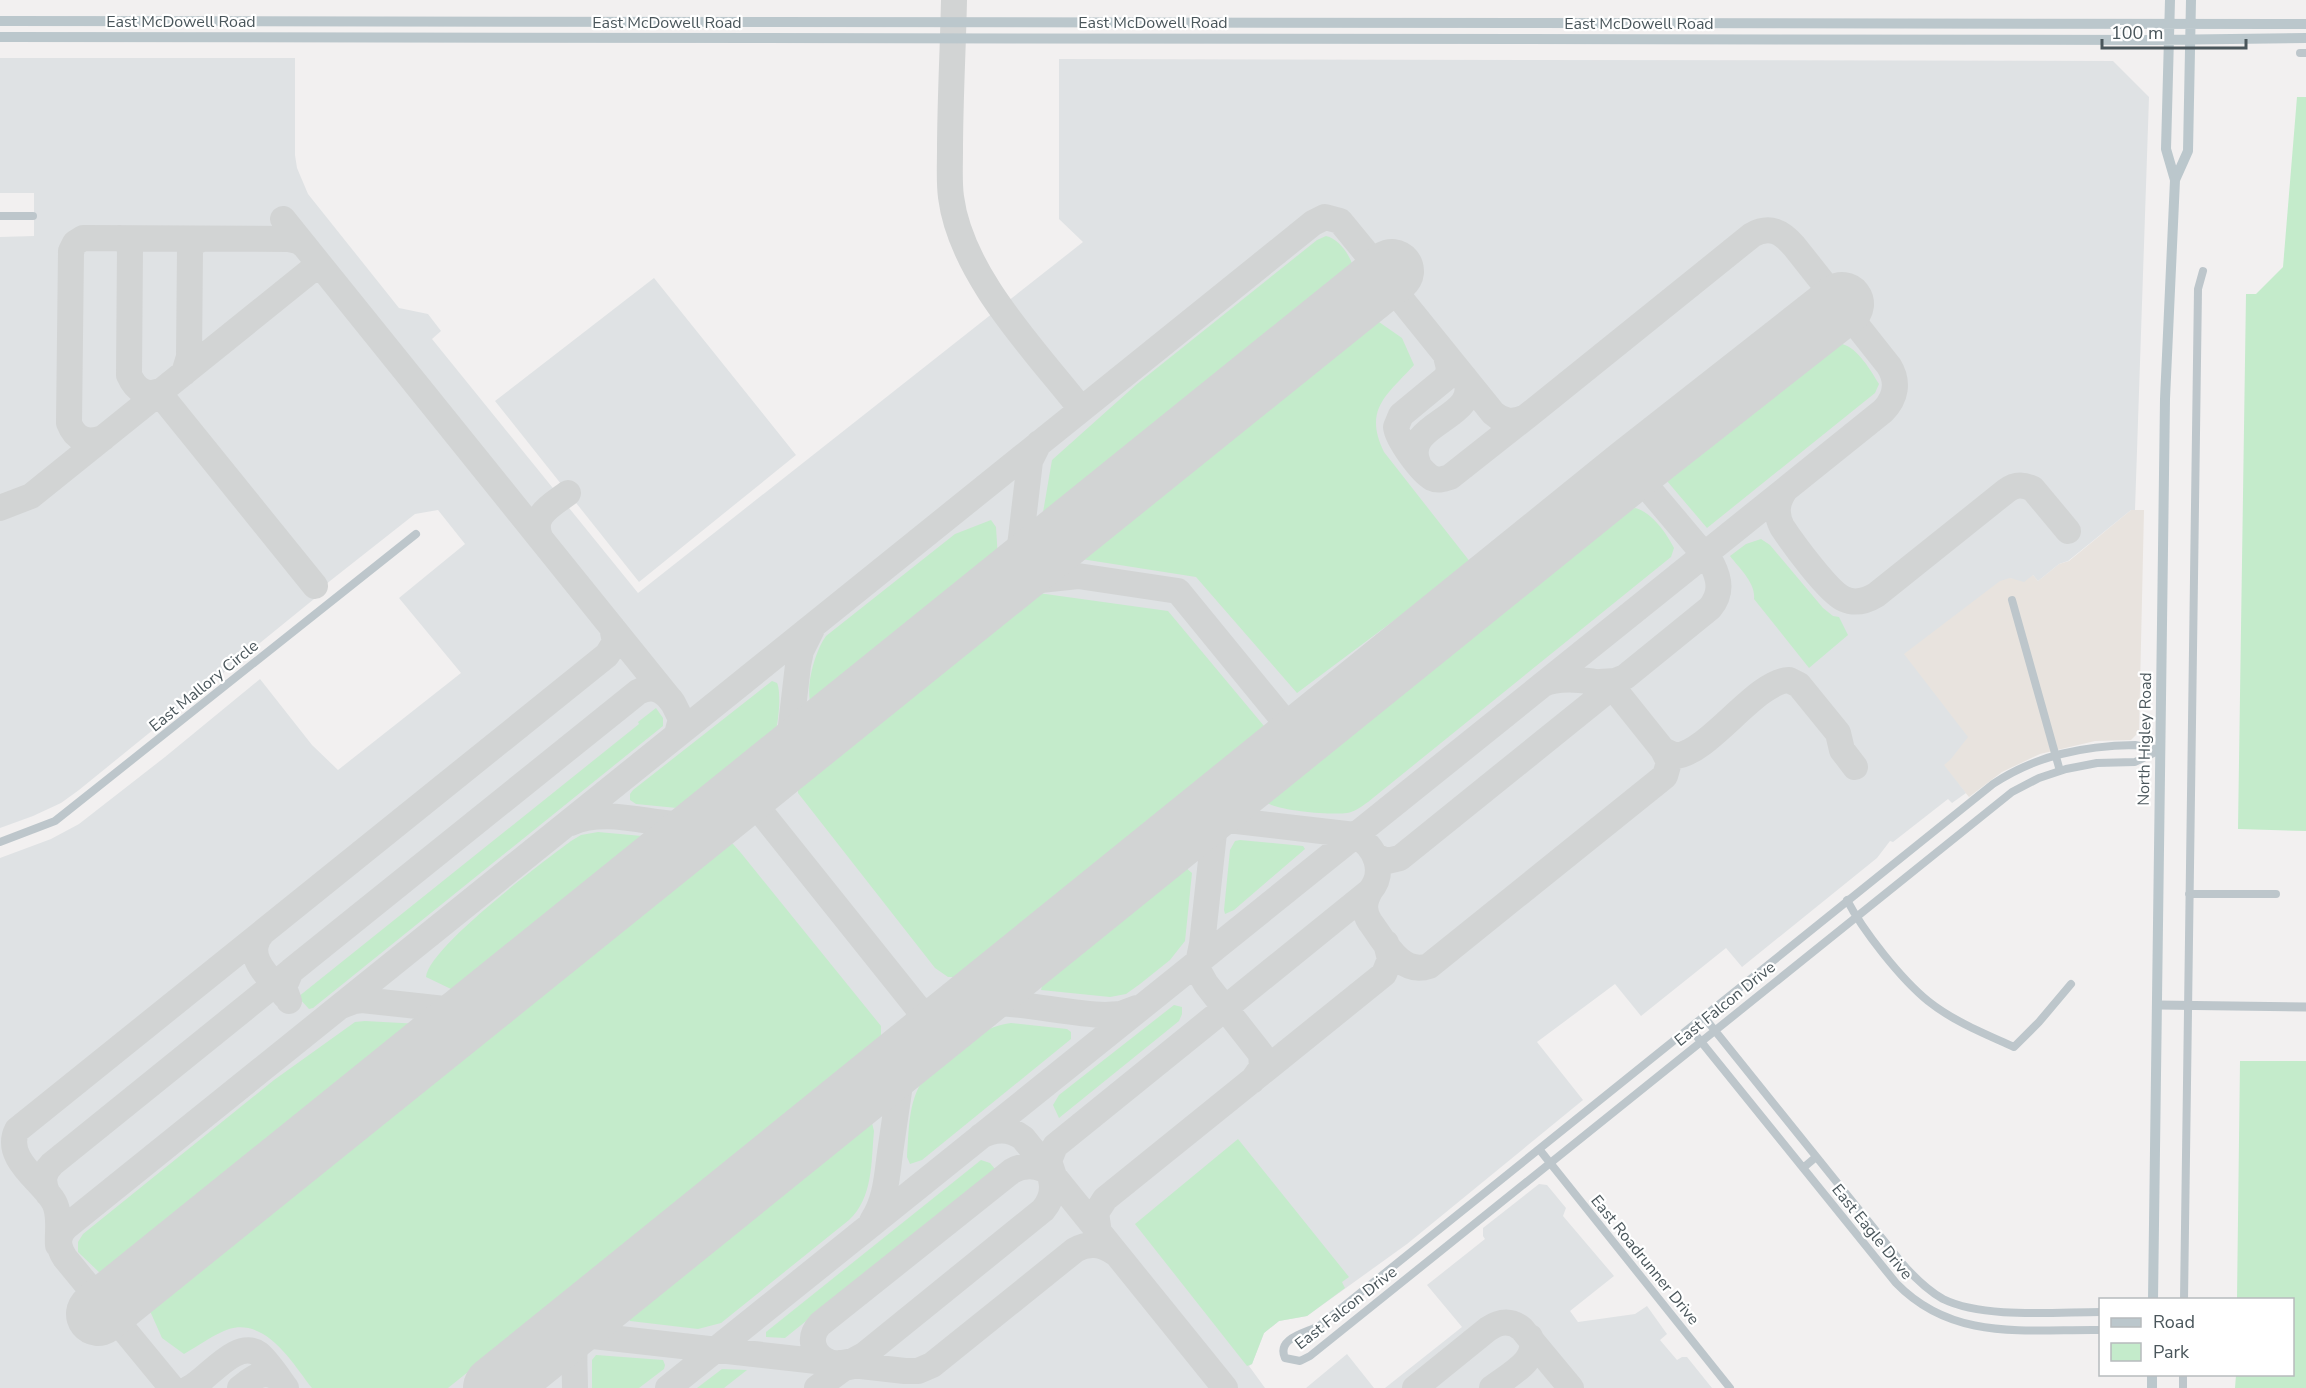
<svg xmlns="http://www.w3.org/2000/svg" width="2306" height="1388" viewBox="0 0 2306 1388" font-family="'Nunito Sans',sans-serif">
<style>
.commercial{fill:#e8e3de}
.airport{fill:#dfe2e4}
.green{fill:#c4ebcb}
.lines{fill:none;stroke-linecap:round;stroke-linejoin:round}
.taxiway{stroke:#d2d4d4;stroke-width:26}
.runway{stroke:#d2d4d4;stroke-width:64}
.minor{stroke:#bdc6cb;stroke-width:8}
.tertiary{stroke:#bdc6cb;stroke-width:9}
.secondary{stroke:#bbc7cc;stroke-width:10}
.labels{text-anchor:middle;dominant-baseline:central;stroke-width:4.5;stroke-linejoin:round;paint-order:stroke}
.street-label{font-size:16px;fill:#4a565b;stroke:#fff}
</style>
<rect width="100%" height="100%" fill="#f2f0f0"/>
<!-- commercial -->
<path class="commercial" d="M2131,510H2144L2139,732L2131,740L2095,741L2040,754L2002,772L1969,797L1842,639L1970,544L2010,578L2018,579L2033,575L2038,581L2059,564L2069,561Z"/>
<!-- airport -->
<path class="airport" d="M0,58H295V155L297,168L308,194L399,308L428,314L441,331L432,339L638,593L1083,242L1059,219V59L2113,61L2149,97L2135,510H2131L2068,561L2059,564L2038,581L2033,575L2024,582L2010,578L2000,581L1904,654L1968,737L1951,759L1944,765L1966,793L1952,803L1948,799L1893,842L1890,841L1877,858L1742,967L1726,948L1641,1016L1615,984L1537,1042L1583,1100L1407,1244L1307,1316L1279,1321L1264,1333L1252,1364L1249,1366L1265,1388H0V858L51,839L79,824L165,757L260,679L312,745L338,770L461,673L399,598L465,544L438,510L415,514L316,592L319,595L79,790L61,803L33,816L0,828V237L34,236V193H0Z
M654,278L796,455L639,582L495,401Z
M1539,1184L1547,1185L1566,1208L1563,1216L1614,1276L1570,1311L1578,1322L1635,1314L1647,1306L1667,1334L1660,1340L1677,1360L1682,1357H1687L1712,1388H1385L1462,1327L1427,1285L1485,1239L1483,1236V1228Z
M1347,1354L1374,1388H1306Z"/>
<!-- green -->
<path class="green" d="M2297,97H2306V831L2238,829L2246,294H2256L2283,267Z
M1326,236C1339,239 1350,255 1353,267L1348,278L1041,524L1052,460L1137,384L1317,240Z
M1379,322L1402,338L1414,365C1387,395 1363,409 1384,452L1471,563L1297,693L1196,577L1075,558L1350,335Z
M1842,344C1858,348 1871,371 1879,384L1875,393L1707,528L1667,481L1834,345Z
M1635,508C1652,512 1667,534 1674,548L1671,557L1368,802C1361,807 1354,812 1347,813C1330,815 1282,811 1267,803L1271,798L1629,511Z
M991,520L996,527L998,559L819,703L814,706L811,705C805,687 815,651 826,636L955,534Z
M1761,539L1770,545L1823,608L1833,616L1839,617L1848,635L1809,668L1754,599C1756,583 1739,568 1730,556L1746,544Z
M1031,592L1168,611L1264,726L962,977H948L935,968L798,793V784L806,773L910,692Z
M772,681L777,683C782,693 778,733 772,742L687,809L636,804L630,800V794L633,790Z
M656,708L663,718V726L313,1008L309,1009L298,997L639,724L638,722Z
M598,832L642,836L646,841L467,987L451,989L426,977C428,948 544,861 571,841L581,835Z
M1240,840L1303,846L1305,849L1234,910L1225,914L1224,910L1230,850L1235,841Z
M728,843L733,844L741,853L881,1026V1036L876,1044L448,1388H312C293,1364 267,1318 229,1329C214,1334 198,1346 184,1354L162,1338L150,1311L168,1287L718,844Z
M1185,867L1192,873L1185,941L1170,960L1140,984L1126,994L1110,997L1041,990L1043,983Z
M1174,1005L1182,1007V1014L1179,1021L1059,1118L1053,1105L1059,1095Z
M365,1021L420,1024L111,1273L101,1274L78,1252V1242L83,1234L274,1080L355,1022Z
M1011,1023L1067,1029L1071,1032V1039L922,1160L910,1164L907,1157C909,1131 908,1102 923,1080C946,1059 979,1026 1011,1023Z
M2240,1061H2306V1388H2235L2236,1375L2292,1374V1300L2237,1299Z
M872,1123L874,1131C871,1163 873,1198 849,1220L721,1323L698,1329L630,1321L629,1316L866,1124Z
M1238,1139L1349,1277L1342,1282L1345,1288L1307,1316L1279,1321L1264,1333L1252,1364L1247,1366L1135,1224Z
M981,1160L990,1163L995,1169L785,1338L766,1337V1332Z
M596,1355L663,1360L665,1365L664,1369L639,1388H592V1360Z
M722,1369L747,1370L724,1388H697Z"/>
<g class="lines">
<!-- taxiway -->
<path class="taxiway" d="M954,0C953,50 950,101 950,151C950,166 949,182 951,197C961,275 1034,349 1081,409
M283,219L673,703L681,719L677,734
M119,238L127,242L130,248L129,375C136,391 147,397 163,390
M1446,356L1449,368L1447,377L1401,415L1396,427C1397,439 1421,472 1432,478C1438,481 1444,479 1450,477L1526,417
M184,373L189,357L190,250L193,243L201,239
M159,393L315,586
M103,438C87,444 75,439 69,423L71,251L75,243L83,238L289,239L298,241L305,246
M1418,463C1400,423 1484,418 1465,378
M1786,489C1777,501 1775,513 1782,527C1792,542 1828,592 1844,599C1855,604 1866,601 1876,595L2006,491C2015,484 2023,484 2033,489L2068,531
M0,508L31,496L319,264
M541,539C529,516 552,505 568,493
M1004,584L1078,576L1178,591L1299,739
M1004,584L1018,563L1030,461L1039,443
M1600,682L1615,681L1625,677L1710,608C1722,593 1720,580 1712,564L1632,469
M1542,685C1558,676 1601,679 1615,690L1663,750L1676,756C1710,752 1756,681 1789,680L1799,685L1838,733L1842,750L1855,767
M787,760L798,665L801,651L812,629
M1217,805L1202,944L1197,968L1206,984L1261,1054L1262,1067L1252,1081
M722,812L743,806L761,812L917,1007C934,1044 907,1040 903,1064C899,1092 895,1119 891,1146C887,1172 887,1199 872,1221
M761,812C757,795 761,786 771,773
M571,823C602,809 640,821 673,824C685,825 697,824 710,822
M1375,856L1387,861L1400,858L1612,687
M1370,891C1364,902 1363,911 1370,922C1385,942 1401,976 1429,966L1665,776L1669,762L1663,750
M263,932C241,956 271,979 286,997
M289,1001L284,987L291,971L638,692C652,685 661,689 671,700
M341,1006L354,1001L362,1000L463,1011L487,1002
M917,1007C934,1019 945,1018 963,1008C968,1006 971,1004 976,1003C1019,1001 1062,1013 1105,1015L1121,1014L1137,1008
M981,1136C996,1128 1010,1128 1023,1138L1225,1388
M1054,1176L1049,1161L1055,1146L1370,891C1386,872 1376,847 1355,835L1202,817
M48,1194C42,1182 43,1173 52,1164L291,971
M1099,1233L1096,1213L1105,1199L1384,974L1390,959L1386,943
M58,1245C57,1231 61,1215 54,1202C42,1181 3,1158 17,1130L607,655L615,642L612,627
M545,1347L570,1335H584L905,1371H918L932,1365L1075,1250C1089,1242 1102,1244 1115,1253
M829,1362C813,1355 807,1338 820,1324L1012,1171C1027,1163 1041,1165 1054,1176
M842,1363L853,1361L864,1355L1043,1210C1054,1197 1055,1183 1047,1168
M172,1388L65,1258C58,1247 56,1237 66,1227L1313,223L1325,217L1340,221L1386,277
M190,1388C208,1379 237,1338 259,1354C269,1363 278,1377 286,1388
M240,1388C253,1378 264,1368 279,1379
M575,1388C575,1355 569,1336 592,1310
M668,1388L1883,411C1896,398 1899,382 1889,366L1794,246C1782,232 1770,225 1752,235L1526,417C1514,423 1503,422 1493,413L1384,278
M817,1388L844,1368L858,1365
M1415,1388L1488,1329C1500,1321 1511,1320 1522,1329L1571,1388
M1492,1388C1507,1376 1542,1359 1530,1337"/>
<!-- runway -->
<path class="runway" d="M98,1314L1392,271
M495,1388L1632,469L1842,304"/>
<!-- minor -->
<path class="minor" d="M2300,53H2306
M0,216H33
M2012,600L2060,771
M2135,745L2160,750L2135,762L2097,763L2066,769L2039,778L2012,792L1310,1356L1300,1361L1285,1358C1276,1338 1306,1333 1319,1326L1993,784C2037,755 2083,746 2135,745Z
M0,842L55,821L416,534
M2189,894H2276
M1847,900C1863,931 1901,979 1928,1001C1953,1021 1985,1034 2014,1047L2039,1022L2071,984
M1704,1017L1901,1262C1913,1276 1927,1290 1943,1299C1984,1319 2055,1312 2100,1312
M1690,1028L1896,1283C1953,1342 2026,1329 2100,1330
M1539,1149L1730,1388
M1803,1168L1816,1157
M2184,1300L2198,289L2203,271
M2183,1388V1374"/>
<!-- tertiary -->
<path class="tertiary" d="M2158,1005L2306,1007"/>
<!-- secondary -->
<path class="secondary" d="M0,21L2306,24
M0,37L2155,40L2306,38
M2175,180L2188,151L2191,0
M2153,1300L2165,399L2175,180L2166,149L2170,0
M2152,1388V1374"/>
</g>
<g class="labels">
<!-- street labels -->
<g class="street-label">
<text x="181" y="22">East McDowell Road</text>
<text x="667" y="23">East McDowell Road</text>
<text x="1153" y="23">East McDowell Road</text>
<text x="1639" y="24">East McDowell Road</text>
<text transform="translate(204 686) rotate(-39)">East Mallory Circle</text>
<text transform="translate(2145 739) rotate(-89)">North Higley Road</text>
<text transform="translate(1725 1004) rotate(-39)">East Falcon Drive</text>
<text transform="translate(1872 1232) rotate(51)">East Eagle Drive</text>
<text transform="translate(1645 1260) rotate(51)">East Roadrunner Drive</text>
<text transform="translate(1346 1308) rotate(-38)">East Falcon Drive</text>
</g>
</g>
<!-- legend -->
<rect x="2099" y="1298" width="195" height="78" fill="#ffffff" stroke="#b7bbbd" stroke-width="1.5"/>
<rect x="2111" y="1318" width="30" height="9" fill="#bbc7cc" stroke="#b7bbbd" stroke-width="1.5"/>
<text x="2153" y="1328" font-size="18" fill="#4a565b">Road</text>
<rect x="2111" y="1343" width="30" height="18" fill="#c4ebcb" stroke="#b7bbbd" stroke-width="1.5"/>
<text x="2153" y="1358" font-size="18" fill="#4a565b">Park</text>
<!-- scale -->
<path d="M2102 39v9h144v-9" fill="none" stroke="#4a565b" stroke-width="3"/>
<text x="2111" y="39" font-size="18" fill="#4a565b" stroke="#ffffff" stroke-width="4.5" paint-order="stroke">100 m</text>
</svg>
